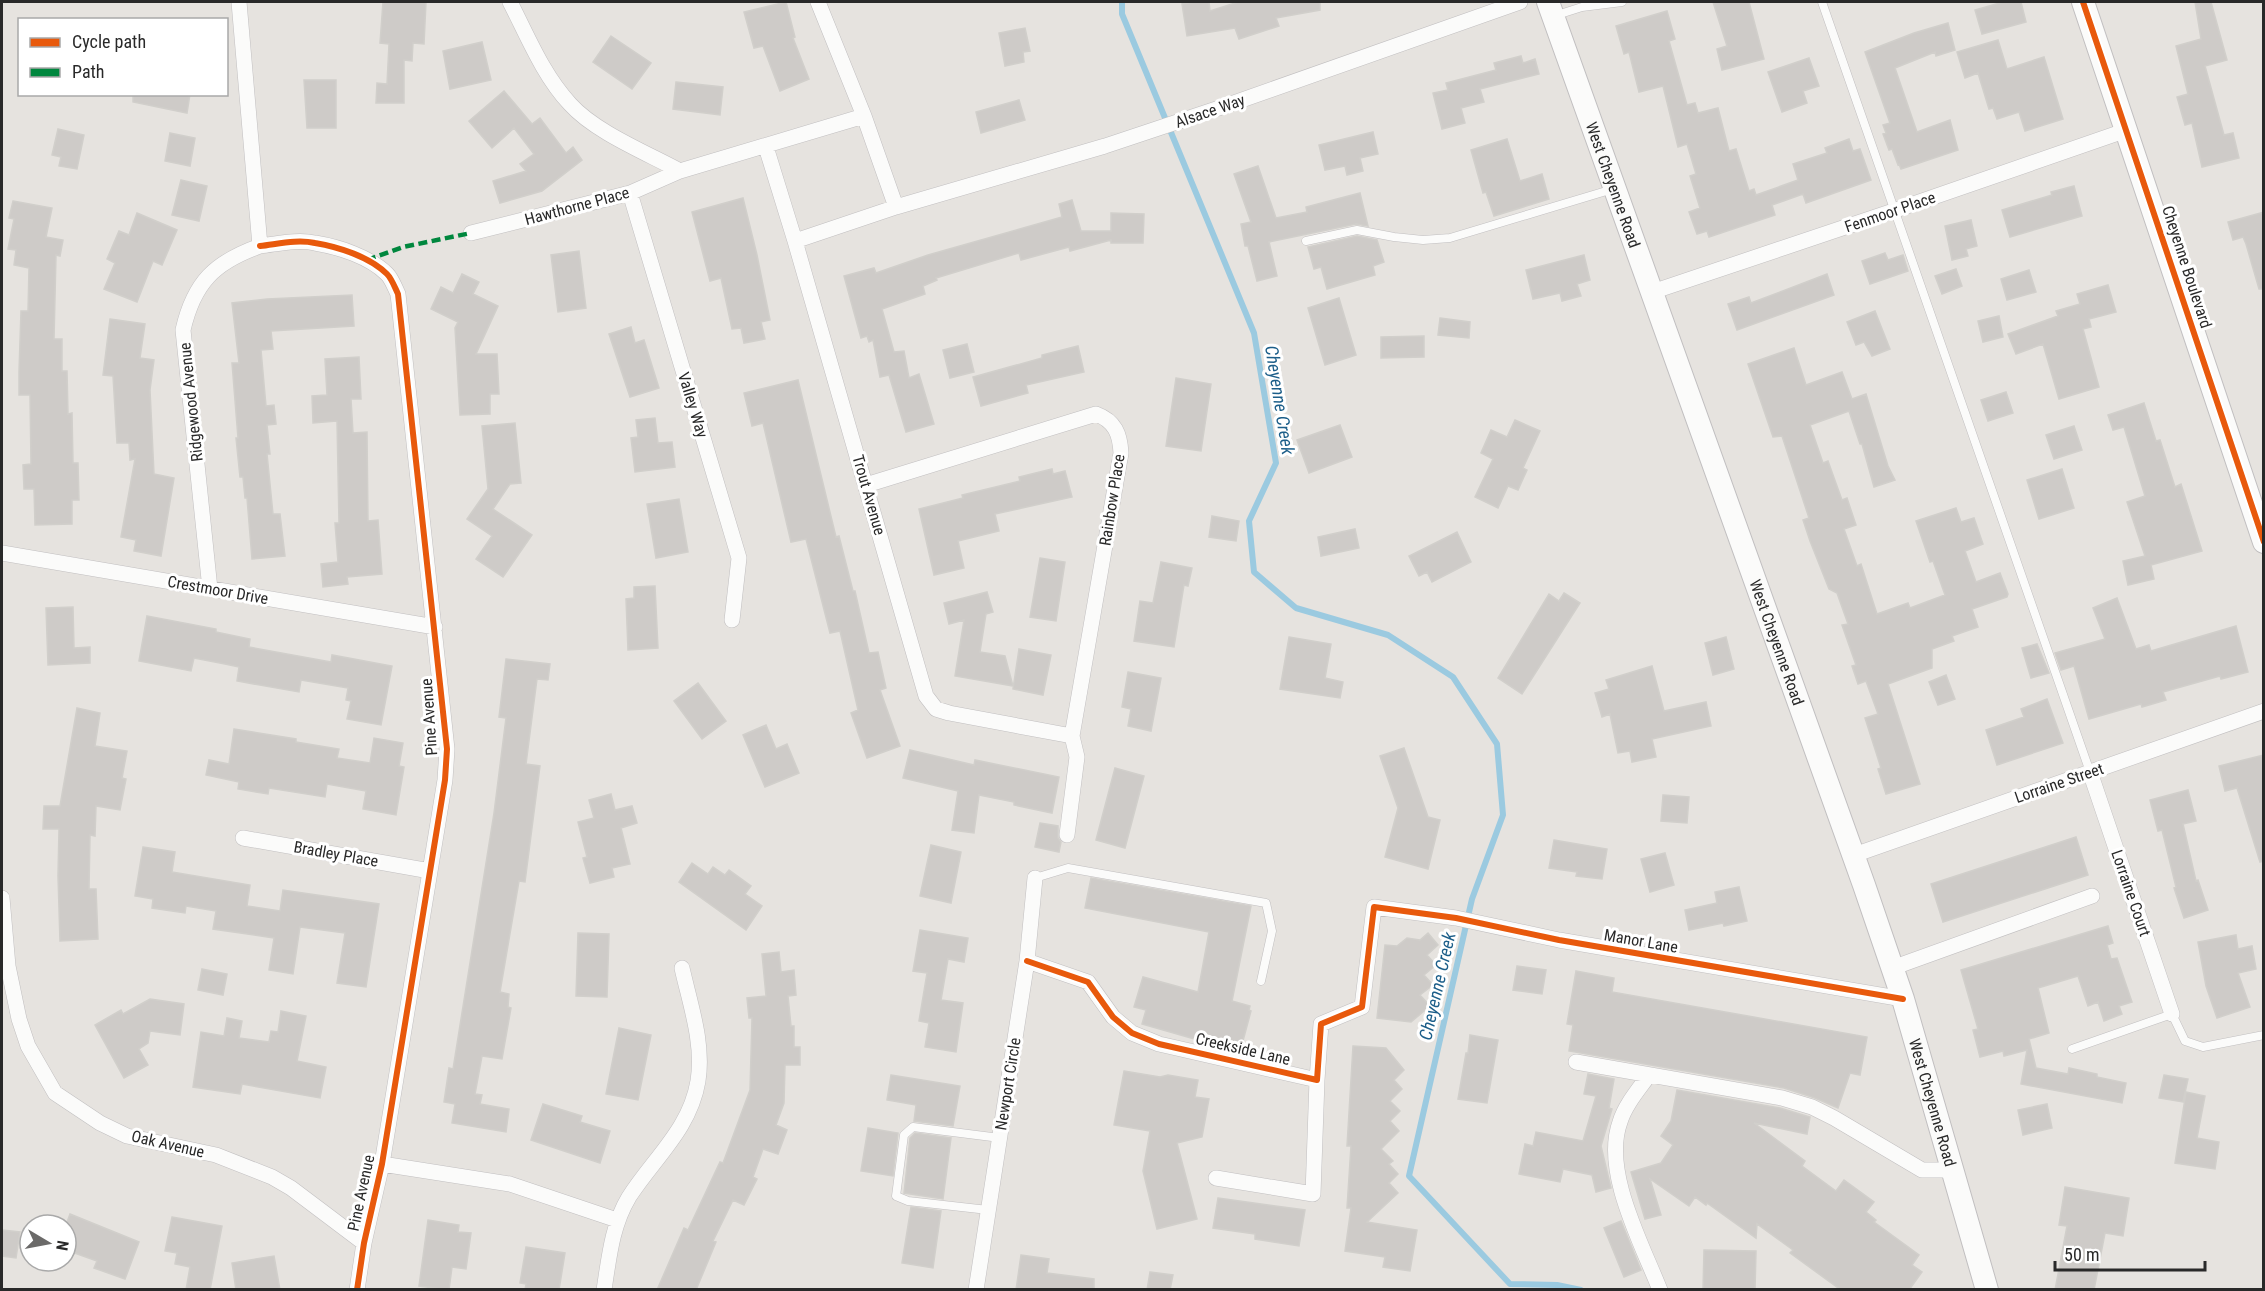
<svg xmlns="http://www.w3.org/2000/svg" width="2265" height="1291" viewBox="0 0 2265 1291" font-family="'Roboto Condensed',sans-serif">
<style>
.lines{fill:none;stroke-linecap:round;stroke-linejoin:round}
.stream{stroke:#9bcae0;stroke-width:6}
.building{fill:#cecbc8;stroke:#d1cfcb;stroke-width:1.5}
.lane-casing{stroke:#c1bfc0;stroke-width:9}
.street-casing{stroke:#c1bfc0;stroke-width:16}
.secondary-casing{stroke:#c1bfc0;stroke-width:24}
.lane{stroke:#fbfbfa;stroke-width:8}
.street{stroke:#fbfbfa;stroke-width:15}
.secondary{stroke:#fbfbfa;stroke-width:22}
.quiet{stroke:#00873e;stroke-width:4.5;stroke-dasharray:9 4.5;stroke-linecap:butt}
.cycleway-casing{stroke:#fff;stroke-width:10}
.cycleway{stroke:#e8590c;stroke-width:6}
.labels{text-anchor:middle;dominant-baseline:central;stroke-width:6;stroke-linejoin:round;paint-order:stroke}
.street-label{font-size:16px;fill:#292929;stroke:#fff}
.water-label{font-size:18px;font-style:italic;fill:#1c5e89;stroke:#fff}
</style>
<rect width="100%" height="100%" fill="#e6e3df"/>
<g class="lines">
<!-- stream -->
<path class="stream" d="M1122,2V14L1254,333L1276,463L1249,521L1254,572L1296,608L1388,635L1453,677L1497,744L1503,815L1472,899L1409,1176L1510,1284L1557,1285L1581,1290"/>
</g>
<!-- building -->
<path class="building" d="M383,2H426L424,44L413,43L412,61L404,60V103H376L377,83L387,84L389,44L380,43Z
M786,2L795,37L793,38L809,79L780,91L763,46L754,48L744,12Z
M1195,2H1209L1210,11L1238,2H1320V10L1276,18L1279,26L1239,39L1235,28L1187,36L1182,4Z
M1713,2H1749L1764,59L1722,70L1717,49L1727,46Z
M2003,2H2021L2026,22L1982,34L1975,10Z
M2195,2H2211L2227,60L2205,66L2224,135L2233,133L2239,158L2202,167L2192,123L2185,125L2177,97L2188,94L2176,46L2201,39Z
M1667,11L1675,39L1669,41L1687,105L1695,103L1698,113L1718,108L1729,151L1736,149L1749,191L1754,189L1756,195L1798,180L1793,164L1827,153L1825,148L1849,139L1853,151L1860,149L1871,180L1806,203L1803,194L1772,205L1775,215L1709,237L1707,231L1697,234L1689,212L1700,208L1690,176L1696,174L1687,144L1678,147L1663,86L1639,92L1629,52L1624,54L1616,26Z
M1948,23L1955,50L1936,56L1935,52L1895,68L1917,132L1950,120L1958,150L1901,169L1899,164L1898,165L1892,149L1889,150L1883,134L1886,133L1883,125L1890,123L1865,52L1914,33Z
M1025,28L1030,51L1023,52L1024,62L1005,66L999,33Z
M611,36L651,63L632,89L593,62Z
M1998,40L2007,69L2044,57L2063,119L2025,131L2019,112L1997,119L1993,108L1989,109L1978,73L1965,78L1957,52Z
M482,42L491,80L450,89L443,51Z
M1521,56L1523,63L1535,59L1539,74L1480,89L1484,102L1461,108L1465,123L1442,129L1433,93L1448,90L1446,83L1496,70L1494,63Z
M1809,58L1819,86L1803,91L1807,103L1782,112L1768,72Z
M304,80H336V128H307Z
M676,82L723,87L720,115L673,109Z
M504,91L532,124L540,118L566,153L573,147L582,160L542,191L500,203L493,181L526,171L520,164L534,154L514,128L492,148L469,121Z
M133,94H190L187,113L133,102Z
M1019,100L1025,120L981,133L976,112Z
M58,129L84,135L77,169L59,166L61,157L52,155Z
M1373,132L1378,154L1360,158L1363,171L1347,175L1345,166L1325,170L1319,145Z
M170,133L195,138L190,166L165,161Z
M1507,139L1520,181L1542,174L1549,199L1494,216L1486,192L1483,193L1471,150Z
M1258,166L1276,218L1307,212L1306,207L1360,193L1368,226L1356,224L1269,242L1277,276L1257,281L1248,246H1245L1241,224L1251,222L1234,174Z
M181,180L207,186L199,221L172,215Z
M2074,186L2082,216L2010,237L2002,210L2052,195L2051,192Z
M743,198L757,255L770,320L761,322L765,339L744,343L741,328L732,329L721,278L710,281L692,212Z
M1072,200L1081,231H1111V213L1144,214L1143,243H1111V240L1070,251L1069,247L1021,260L1019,253L936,278L937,280L923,286L925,294L882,309L894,352L904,351L909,378L919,374L934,424L906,432L889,375L880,377L873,340L869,342L867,336L861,338L844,276L874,268L876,273L928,255L1062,217L1059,204Z
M13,201L52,208L46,237L63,240L60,256L56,255L54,339H62V371H67L68,414L72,413L73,463H78L79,500H72V524L35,525L34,489H24L23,465L31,464L30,395H19V372L21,311H28L29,268L14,265L16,250L8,249L14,219L9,218Z
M2264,212V289H2259L2246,244L2243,237L2233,240L2228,222Z
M137,213L177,230L162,265L153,261L137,302L104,289L115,263L107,259L119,231L129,235Z
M1971,220L1977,246L1966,249L1968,256L1952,260L1945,226Z
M1357,236L1377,240L1384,262L1373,266L1375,275L1327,289L1321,267L1314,269L1308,247Z
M579,251L586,308L558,312L551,255Z
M1885,253L1888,260L1903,255L1908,271L1870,284L1862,261Z
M1584,255L1590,280L1577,284L1581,296L1562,301L1560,293L1533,299L1526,270Z
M1956,269L1962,286L1942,294L1935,276Z
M2029,270L2036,292L2007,300L2001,279Z
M462,274L479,282L473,294L498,306L476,354H497L499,394H490V414L460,415L455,328L458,322L431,309L441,287L453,293Z
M1827,274L1834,295L1737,330L1728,304L1749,297L1751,303Z
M2108,285L2116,312L2089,319L2091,327L2083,329L2099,387L2059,399L2043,344L2016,354L2008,334L2058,316L2056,311L2080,304L2077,294Z
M352,295L354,326L271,331L273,349L261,350L266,406L274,405L276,424L267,425L270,454H267L273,514H280L285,556L252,559L247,498H245L243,477H240L236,438H238L232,363H239L232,303L267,299Z
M1339,298L1356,355L1325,365L1308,308Z
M1875,311L1890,349L1872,356L1864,342L1856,345L1847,322Z
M1999,316L2003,337L1983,342L1978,321Z
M1440,318L1470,322L1469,338L1438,335Z
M110,319L145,324L140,358L154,360L150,390L154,474L174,478L161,556L134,551L136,540L121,537L135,459L130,460L129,443H117L113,376L103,375Z
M631,327L635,343L644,340L659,388L630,397L609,334Z
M1424,336V357L1381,358V337Z
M967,344L974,372L950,378L943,350Z
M1078,346L1084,372L1026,385L1028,393L981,406L973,377L1042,358V355Z
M1794,348L1806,385L1842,372L1852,399L1866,394L1888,466L1895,480L1874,487L1862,444H1860L1849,411L1810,425L1823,463L1828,461L1842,500L1847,498L1856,525L1844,529L1857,566L1861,564L1877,614L1908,603L1910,608L1945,595L1933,561L1930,562L1916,521L1956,508L1961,522L1974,518L1983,544L1965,551L1976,582L2000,573L2008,594L2007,597L1972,609L1978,627L1952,636L1954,641L1932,649V668L1888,684L1920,784L1886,794L1878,769L1881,768L1865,718L1878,714L1866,681L1858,684L1852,666L1856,665L1842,625L1848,624L1837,593L1829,589L1810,541L1803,520L1809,518L1782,436L1773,437L1748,364Z
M359,357L361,399H351L353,433L367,432L368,521L378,520L382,574L347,577L348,584L323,587L321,564L338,562L335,523H339L337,421L313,423L312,396L327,395L325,359Z
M1176,378L1211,384L1201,451L1166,446Z
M798,380L836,537L839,536L853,591H855L869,653L878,652L886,688L880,690L900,746L867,758L851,713L858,710L840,631L830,633L806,539L791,542L763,423L752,426L744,393Z
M2006,392L2013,413L1988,421L1981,400Z
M2144,403L2156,441L2160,440L2175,487L2181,484L2202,551L2151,565L2154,579L2128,585L2123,561L2145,556L2127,502L2145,496L2124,427L2113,430L2108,415Z
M655,418L658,443L672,442L675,467L635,472L631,438L638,437L636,420Z
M1515,420L1540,431L1523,468L1527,470L1518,490L1508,486L1498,508L1475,497L1493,459L1481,453L1491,430L1507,437Z
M515,423L521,483L510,484L493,509L532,535L503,577L476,559L492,536L467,519L488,489L482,426Z
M1340,425L1352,457L1309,473L1297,440Z
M2074,426L2082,450L2054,459L2046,435Z
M1052,469L1053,474L1065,471L1072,497L995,514L999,531L958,541L964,568L934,575L919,509L963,498L962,495L1020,481L1019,477Z
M2062,469L2074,508L2039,519L2027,480Z
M679,499L688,552L656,558L647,504Z
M1212,516L1239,521L1236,541L1209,537Z
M1355,529L1359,548L1321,556L1318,537Z
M1457,532L1471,562L1432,582L1427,572L1419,576L1409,556Z
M1040,558L1065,562L1056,621L1030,617Z
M1161,562L1192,568L1188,586L1184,585L1174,647L1134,641L1140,601L1153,603Z
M655,586L658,648L628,650L626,599L634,598V587Z
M987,592L993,612L986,614L980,652L1005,656L1013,686L955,676L964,620L949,624L944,603Z
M1564,593L1580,603L1522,694L1498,678L1549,594L1559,601Z
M2117,598L2136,649L2149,645L2151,651L2236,626L2248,672L2221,679L2220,676L2163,692L2166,700L2142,707L2141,704L2089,719L2074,666L2061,670L2055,653L2105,639L2093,608Z
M73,607L74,648L90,647V663L48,665L46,608Z
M147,616L216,629V632L250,639L249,647L331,662L332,655L392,666L381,725L347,719L351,701L346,700L348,688L301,680L299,692L237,681L239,667L225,664L194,658L191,671L139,661Z
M1289,637L1331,644L1325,678L1343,682L1340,698L1280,689Z
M1726,637L1734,669L1713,675L1705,643Z
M2037,644L2049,673L2031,678L2022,648Z
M1019,649L1051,655L1043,695L1013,689Z
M506,659L550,664L548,680L537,679L526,764L540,766L525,882L519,881L500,992L509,994L508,1007L511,1008L502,1059L482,1056L475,1094L482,1095L480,1104L509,1109L506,1132L452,1123L455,1104L444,1102L449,1068L453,1069L494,813L506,718L499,717Z
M1652,666L1664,711L1706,702L1711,726L1652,739L1656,757L1632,762L1630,751L1618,753L1610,714L1602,717L1595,693L1609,689L1606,680Z
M1128,672L1161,678L1151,731L1128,726L1131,709L1122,707Z
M1946,675L1955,699L1938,705L1929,682Z
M698,683L726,721L702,739L674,701Z
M2047,699L2063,743L1997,765L1986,730L2024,717L2021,709Z
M77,708L100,713L95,746L127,751L122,778L126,779L120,810L96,806L95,836L90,835L89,889H96L98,939L60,941L58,876L59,829H43L44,806H60Z
M766,725L776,749L787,744L799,773L765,787L743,735Z
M234,729L296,739V742L339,749L337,758L370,763L374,738L403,743L399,766L404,767L396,815L363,809L366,791L327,784L325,797L269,788L268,794L238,789L239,782L206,775L209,760L229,764Z
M1404,748L1428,817L1440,820L1428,869L1385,857L1398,808L1380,756Z
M910,750L974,765L975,760L1059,777L1052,813L1014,805V802L979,795L974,833L952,830L958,791L903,778Z
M2264,755V861L2260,862L2237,788L2225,791L2219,766Z
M1115,768L1144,776L1125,848L1096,840Z
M2188,790L2196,821L2183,824L2196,881L2198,880L2208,910L2184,918L2174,888L2176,887L2162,830L2158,831L2150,800Z
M611,794L615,810L632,806L637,823L621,828L630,864L612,868L614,877L590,883L583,858L587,857L578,822L594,818L589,800Z
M1663,795L1689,797L1687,823L1661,821Z
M1040,823L1058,826V838L1061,842L1059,852L1035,847Z
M2076,837L2088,875L1943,922L1931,884Z
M1554,840L1607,849L1602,879L1576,876L1577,872L1549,868Z
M931,845L961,852L951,903L920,896Z
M143,847L175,852L172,872L250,885L247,906L280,911L283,890L379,904L366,987L337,983L345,933L300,927L293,974L269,970L274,938L213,929L216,911L186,906L185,913L152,908L153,899L135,896Z
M1665,853L1674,885L1650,892L1641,859Z
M692,863L708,874L713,867L725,875L729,870L751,886L745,894L762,906L746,930L679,882Z
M1091,878L1251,906L1232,1001L1250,1006L1249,1010L1251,1011L1240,1052L1142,1024L1146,1010L1134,1007L1143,977L1198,992L1209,932L1085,908Z
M1739,887L1747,921L1724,926L1723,923L1689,930L1685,910L1717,903L1715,892Z
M2108,926L2113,943L2107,945L2111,959L2117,958L2132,1002L2119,1006L2122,1014L2104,1021L2098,1002L2088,1006L2078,976L2038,988L2049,1033L2029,1039L2036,1068L2068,1074L2069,1068L2097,1074V1077L2126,1083L2122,1103L2021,1084L2027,1050L2004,1056L2003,1051L1980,1057L1973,1030L1978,1029L1961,970Z
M920,930L968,938L964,962L948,959L941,1000L963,1003L956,1052L925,1047L929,1023L919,1021L927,973L913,971Z
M578,933L609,934L607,997L576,996Z
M1428,933L1438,945L1427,955L1436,965L1424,975L1433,985L1420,995L1430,1006L1411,1022L1377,1018L1385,945L1397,946L1407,938L1420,940Z
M2236,935L2238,949L2252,946L2256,969L2238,973L2250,1007L2217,1018L2206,986L2198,942Z
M779,952L781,972L794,970L796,995L788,996L791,1026H794V1047H800V1065H785L784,1103L776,1125L787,1130L778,1154L763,1149L753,1177L757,1179L744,1205L733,1200L713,1241L716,1242L696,1290H657L684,1228L688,1230L720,1162L723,1163L750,1090L752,1018H749L747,998L766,996L762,954Z
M1517,966L1546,970L1542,994L1513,990Z
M202,969L227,974L223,995L198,990Z
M1576,971L1614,978L1612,992L1867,1037L1860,1075L1850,1073L1838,1108L1815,1098L1784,1088L1569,1051L1573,1025L1567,1024Z
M150,999L184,1004L180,1035L150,1031L148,1043L139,1049L148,1065L124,1078L95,1025L121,1010L123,1014Z
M281,1011L306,1016L297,1061L326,1067L320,1098L242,1084L240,1094L193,1087L201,1032L224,1036L227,1018L242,1021L239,1038L269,1042L271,1031L278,1032Z
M619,1028L651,1035L638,1100L606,1094Z
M1470,1035L1498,1040L1487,1103L1458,1099L1466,1053H1468Z
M1353,1046L1386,1048L1404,1070L1394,1080L1402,1089L1390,1101L1400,1111L1390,1121L1399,1131L1381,1149L1393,1161L1389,1164L1398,1174L1389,1183L1398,1193L1367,1222L1417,1230L1410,1271L1383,1267L1385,1257L1345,1251L1351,1208H1347L1351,1146H1347Z
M1124,1071L1160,1077L1168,1075L1198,1080L1195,1097L1209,1099L1202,1137L1177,1143L1197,1219L1157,1229L1143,1171L1150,1131L1114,1125Z
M1588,1074L1614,1079L1609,1108L1612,1109L1601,1146L1611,1188L1596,1192L1592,1175L1563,1169L1560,1182L1519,1174L1525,1144L1533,1146L1536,1132L1583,1141L1596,1096L1584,1094Z
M891,1075L960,1086L953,1126L914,1121L916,1105L887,1100Z
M2164,1075L2188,1079L2183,1102L2159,1098Z
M1677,1090L1780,1108L1810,1117L1807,1134L1754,1123L1805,1161L1802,1166L1836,1191L1844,1180L1874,1202L1866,1212L1876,1220L1874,1222L1919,1255L1912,1265L1922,1272L1909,1290H1841L1790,1253L1793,1250L1757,1224L1756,1238L1707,1203L1706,1205L1695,1197L1689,1206L1650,1179L1661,1215L1645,1219L1631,1172L1661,1163L1673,1145L1661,1136L1671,1121Z
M2186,1092L2205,1096L2197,1138L2219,1142L2215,1169L2175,1163Z
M543,1104L582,1116L580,1122L610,1131L600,1163L531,1140Z
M2047,1104L2052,1128L2023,1135L2018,1110Z
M868,1128L898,1133L893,1176L861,1171Z
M915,1133L951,1138L943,1199L904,1193L910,1138Z
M2065,1187L2129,1198L2123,1236L2105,1233L2094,1290H2055L2067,1226L2059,1225Z
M1218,1198L1305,1210L1299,1246L1255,1239V1234L1213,1228Z
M911,1207L941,1211L933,1268L902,1263Z
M70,1214L139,1242L125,1279L94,1268L97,1261L66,1250V1225Z
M172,1217L222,1226L210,1290H186L190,1267L175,1264L177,1253L165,1251Z
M428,1220L459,1225L458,1232L471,1233L466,1269L452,1267L449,1290L419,1286Z
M1621,1221L1641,1270L1624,1277L1604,1228Z
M2,1230L20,1232L16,1258L2,1256Z
M526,1247L565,1253L559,1290H525L526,1284L520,1283Z
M1704,1250L1756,1251L1755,1290H1703Z
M1021,1255L1049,1259L1047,1273L1094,1279V1290H1016Z
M274,1256L280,1290H236L232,1263Z
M1150,1272L1173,1275L1170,1290H1147Z"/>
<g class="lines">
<!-- lane casing -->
<g class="lane-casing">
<path id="lane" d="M1822,2L2090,772
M1557,15L1582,7L1622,2
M1306,241L1357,230L1394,237L1423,240L1450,238L1613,189
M1035,878L1068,868L1266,903L1272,931L1261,981
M2072,1049L2172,1014L2185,1041L2203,1047L2264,1035
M988,1210L908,1201L896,1196L904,1135L913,1127L1000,1138"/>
</g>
<!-- street casing -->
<g class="street-casing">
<path id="street" d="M510,2C528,37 543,75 570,104C595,132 647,153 680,171L864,116
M818,2L864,116L896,207
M766,147L795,241L926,696L936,709L949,713L1072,736
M630,193L739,558L732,620
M471,233L630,193L680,171
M795,241L896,207L1105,146L1222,107L1520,2
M260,246C278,244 297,239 315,243C339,247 370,257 387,274C392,279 395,288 398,294L447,749L445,780L382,1164L364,1243L357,1290
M1652,292L1893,211L2127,130
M866,485L1096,414C1115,421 1120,434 1121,453L1072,736L1077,757L1067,835
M2,553L435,627
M210,589L183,330C194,282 215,262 260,246L239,2
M2090,772L2172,1014
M243,838L430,871
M1854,855L2264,711
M2,898L8,966L19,1019L28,1046L55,1093L100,1123L127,1136L216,1155L272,1177L291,1188L364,1243
M1027,961L1088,982L1113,1017L1132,1033L1159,1044L1317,1080L1321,1024L1362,1007L1374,907L1456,918L1559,940L1903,999
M1892,968L2092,896
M1576,1062L1782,1098L1812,1107L1834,1118L1922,1170H1952
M1649,1075C1639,1089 1625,1105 1620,1122C1602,1171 1642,1244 1660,1290
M382,1164L510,1184L617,1220
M1216,1178L1313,1194L1317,1080
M604,1290C609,1258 612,1225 629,1197C654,1158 690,1129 698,1081C704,1043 690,1004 682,968
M976,1290L1027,961L1035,878"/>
</g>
<!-- secondary casing -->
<g class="secondary-casing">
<g id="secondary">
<path id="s1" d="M1548,2L1864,885L1903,999L1987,1290"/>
<path d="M2083,2L2264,542"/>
</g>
</g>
<!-- lane -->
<use href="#lane" class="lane"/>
<!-- street -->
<use href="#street" class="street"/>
<!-- secondary -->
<use href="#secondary" class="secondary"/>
<!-- quiet -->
<path class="quiet" d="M367,260L403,247L471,233"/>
<!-- cycleway casing -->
<g class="cycleway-casing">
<path id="cycleway" d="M2083,2L2264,542
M260,246C278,244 297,239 315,243C339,247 370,257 387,274C392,279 395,288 398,294L447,749L445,780L382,1164L364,1243L357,1290
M1027,961L1088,982L1113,1017L1132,1033L1159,1044L1317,1080L1321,1024L1362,1007L1374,907L1456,918L1559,940L1903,999"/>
</g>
<!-- cycleway -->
<use href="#cycleway" class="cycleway"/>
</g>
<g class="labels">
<!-- street labels -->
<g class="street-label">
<text transform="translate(1210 111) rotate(-19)">Alsace Way</text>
<text stroke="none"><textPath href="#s1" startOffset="194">West Cheyenne Road</textPath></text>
<text transform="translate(577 206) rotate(-15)">Hawthorne Place</text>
<text transform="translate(1890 212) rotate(-19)">Fenmoor Place</text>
<text transform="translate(2187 267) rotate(72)">Cheyenne Boulevard</text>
<text transform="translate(191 402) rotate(-96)">Ridgewood Avenue</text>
<text transform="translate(693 405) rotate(73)">Valley Way</text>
<text transform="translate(869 495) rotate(74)">Trout Avenue</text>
<text transform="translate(1112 500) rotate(-81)">Rainbow Place</text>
<text transform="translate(218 590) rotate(10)">Crestmoor Drive</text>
<text stroke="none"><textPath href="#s1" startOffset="680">West Cheyenne Road</textPath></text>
<text transform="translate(429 717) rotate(-94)">Pine Avenue</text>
<text transform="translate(2059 783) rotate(-19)">Lorraine Street</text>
<text transform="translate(336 854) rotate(10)">Bradley Place</text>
<text transform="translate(2131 893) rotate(71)">Lorraine Court</text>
<text transform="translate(1641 941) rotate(10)">Manor Lane</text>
<text transform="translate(1243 1049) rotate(13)">Creekside Lane</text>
<text transform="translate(1008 1084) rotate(-81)">Newport Circle</text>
<text stroke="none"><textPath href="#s1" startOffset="1166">West Cheyenne Road</textPath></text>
<text transform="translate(168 1144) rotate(13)">Oak Avenue</text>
<text transform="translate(361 1193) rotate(-78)">Pine Avenue</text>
</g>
<!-- water labels -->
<g class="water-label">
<text transform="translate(1280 400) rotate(81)">Cheyenne Creek</text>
<text transform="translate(1437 986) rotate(-77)">Cheyenne Creek</text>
</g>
</g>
<!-- border -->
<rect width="2265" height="1291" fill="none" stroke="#292929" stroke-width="6"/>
<!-- legend -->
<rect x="18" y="18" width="210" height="78" fill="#ffffff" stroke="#a9a9a9" stroke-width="1.5"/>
<rect x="30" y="38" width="30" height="9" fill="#e8590c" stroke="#a9a9a9" stroke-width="1.5"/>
<text x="72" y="48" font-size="18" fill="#292929">Cycle path</text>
<rect x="30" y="68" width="30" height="9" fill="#00873e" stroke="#a9a9a9" stroke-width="1.5"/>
<text x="72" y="78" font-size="18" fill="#292929">Path</text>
<!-- north arrow -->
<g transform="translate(48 1243) rotate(100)"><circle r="28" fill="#ffffff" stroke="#a9a9a9" stroke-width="1.5"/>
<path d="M0-4.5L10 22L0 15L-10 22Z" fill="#6b6a69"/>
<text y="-9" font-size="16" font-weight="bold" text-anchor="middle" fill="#292929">N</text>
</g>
<!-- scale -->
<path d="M2055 1261v9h150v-9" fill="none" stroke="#292929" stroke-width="3"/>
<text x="2064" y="1261" font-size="18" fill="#292929" stroke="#ffffff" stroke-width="4.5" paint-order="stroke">50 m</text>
</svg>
